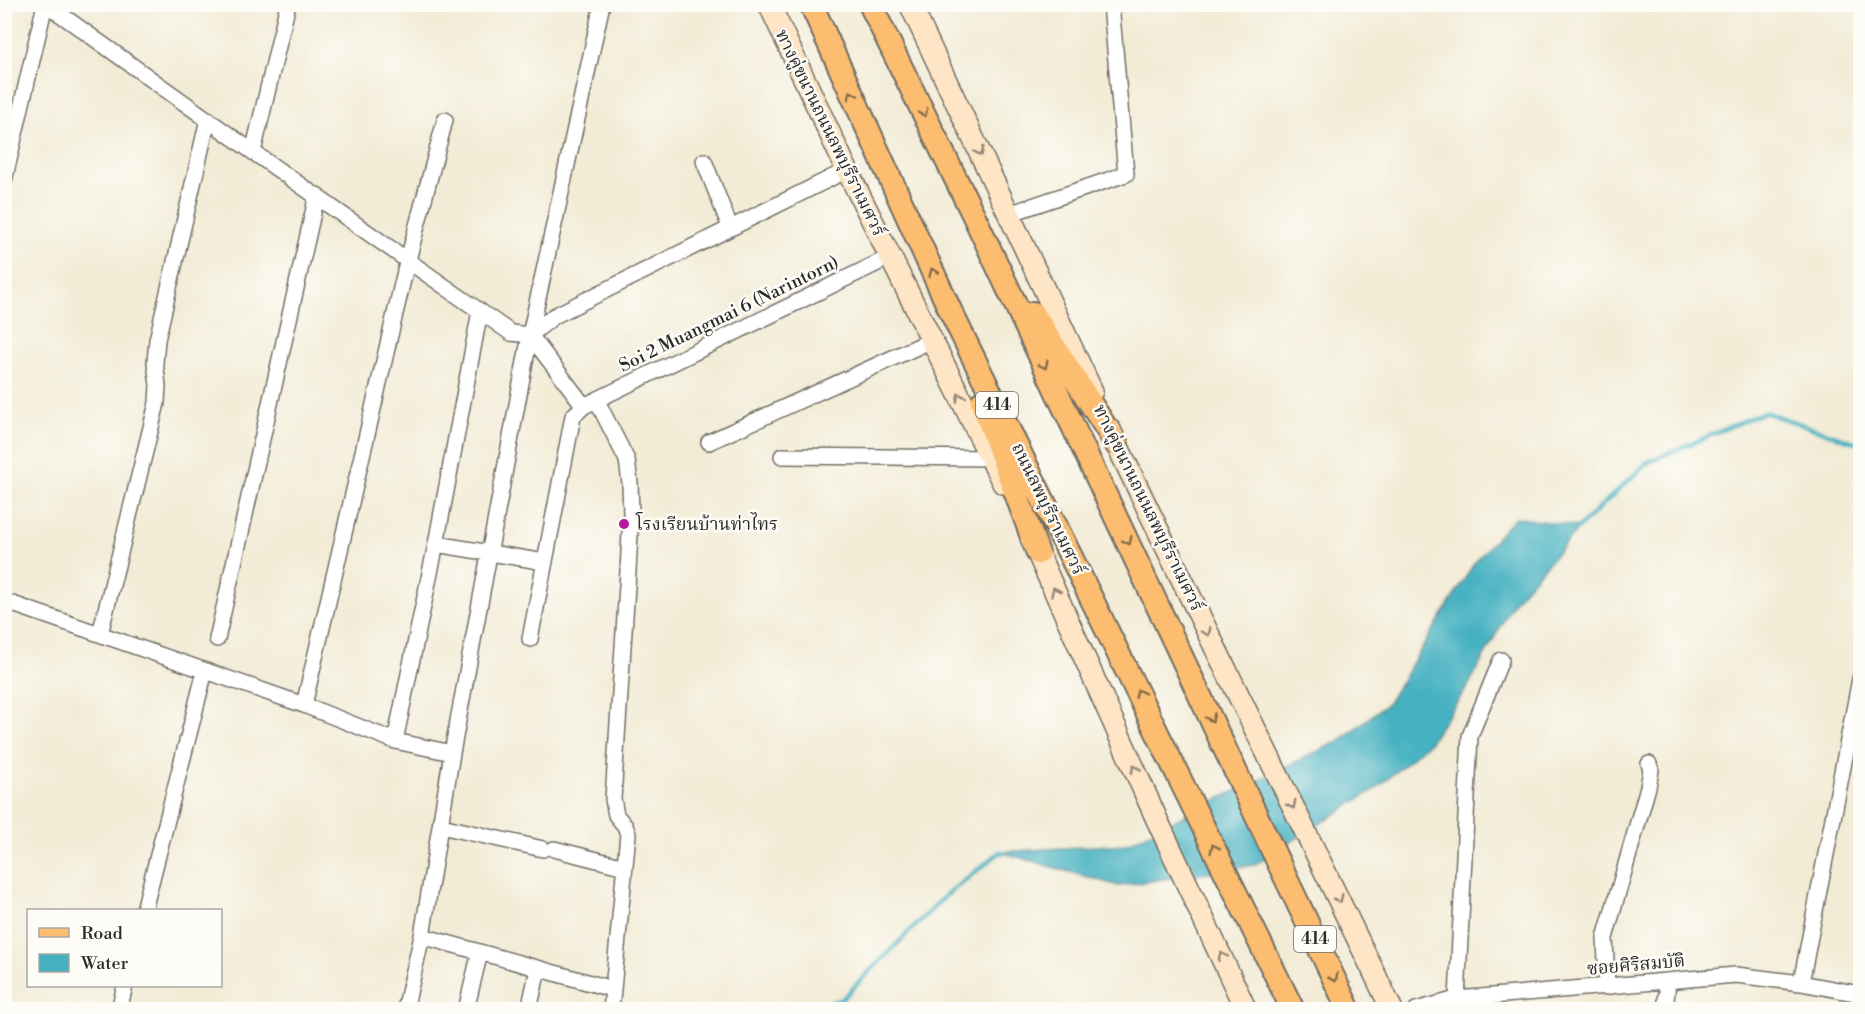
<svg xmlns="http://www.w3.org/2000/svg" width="1865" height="1014" viewBox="0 0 1865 1014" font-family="'Libre Bodoni','Noto Serif Thai',serif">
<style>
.water{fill:#44b1c1;stroke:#386e76;stroke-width:1.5}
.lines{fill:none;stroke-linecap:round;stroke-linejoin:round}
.stream{stroke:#44b1c1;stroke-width:4.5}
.minor-casing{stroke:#716e66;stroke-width:18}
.secondary-casing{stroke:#716e66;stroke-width:24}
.primary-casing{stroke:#716e66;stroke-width:26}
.minor{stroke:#fff;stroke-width:15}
.secondary{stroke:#fee5c5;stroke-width:21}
.primary{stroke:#fcbd6f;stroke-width:22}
.oneway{stroke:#896d4a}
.oneway2{stroke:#948878}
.poi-dot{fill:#b5179e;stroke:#fdfcf7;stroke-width:2}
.labels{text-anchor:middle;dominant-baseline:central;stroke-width:5;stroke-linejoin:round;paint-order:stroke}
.shield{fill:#fdfcf7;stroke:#6a6a68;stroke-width:1.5}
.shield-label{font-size:16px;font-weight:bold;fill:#2b2b2b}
.street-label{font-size:18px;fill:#2b2b2b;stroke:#fdfcf7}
.poi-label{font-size:18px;fill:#2b2b2b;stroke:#fdfcf7;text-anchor:start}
</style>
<rect width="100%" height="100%" fill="#fdfcf7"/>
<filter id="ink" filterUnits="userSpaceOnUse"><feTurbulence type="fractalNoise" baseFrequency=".0167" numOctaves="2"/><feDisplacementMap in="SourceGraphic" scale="12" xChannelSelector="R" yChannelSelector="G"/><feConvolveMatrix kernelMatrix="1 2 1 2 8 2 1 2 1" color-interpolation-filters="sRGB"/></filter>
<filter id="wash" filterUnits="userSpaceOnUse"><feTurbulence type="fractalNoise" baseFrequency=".008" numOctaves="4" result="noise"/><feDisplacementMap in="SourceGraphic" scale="24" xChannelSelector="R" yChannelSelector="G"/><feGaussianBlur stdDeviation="1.35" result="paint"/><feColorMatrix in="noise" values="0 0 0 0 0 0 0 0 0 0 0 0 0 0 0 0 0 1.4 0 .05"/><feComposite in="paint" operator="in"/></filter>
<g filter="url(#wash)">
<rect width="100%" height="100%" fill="#f2ebd5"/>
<!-- water -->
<path class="water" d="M1515,517L1580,527L1515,600L1468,686L1429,743L1377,788L1254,865L1119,886L1000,852L1126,844L1339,741L1388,703L1475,562Z"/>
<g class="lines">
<!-- stream -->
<path class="stream" d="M1577,529L1648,462L1764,412L1860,444
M796,1010L841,1000L944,897L1000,852L1004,853"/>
</g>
</g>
<g filter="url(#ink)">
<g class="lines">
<!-- minor casing -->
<g class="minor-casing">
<path id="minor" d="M46,4L253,152L511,333L530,335L554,316L847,170
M253,152L288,4
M704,161L730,227
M4,181L45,4
M1009,214L1126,174L1111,4
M530,335L584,406
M597,401L627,460L630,483L631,514L628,571L613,799L616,815L625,826L628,834L611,1010
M709,442L932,340
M782,456L991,458
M436,544L545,562
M4,601L304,705L395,741L452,753
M100,634L157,403L158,385L155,362L157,340L208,119
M217,639L317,195
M530,639L573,416L584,406L890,257
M304,705L405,271L445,120
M395,741L436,544L480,311
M441,826L543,849
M554,849L625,867
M144,910L205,671
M422,936L612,989
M1801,983L1860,679
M1607,987L1605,938L1648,787L1651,770L1649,764
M1457,999L1470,736L1501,660
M119,1010L125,986
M405,1010L422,936L452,753L530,335L602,4
M466,1010L480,952
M529,1010L538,969
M1416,1010L1457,999L1736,975L1801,983L1860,994
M1665,1010L1668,982"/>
</g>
<!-- secondary casing -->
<g class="secondary-casing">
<path id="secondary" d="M769,4L847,170L1003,483
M910,4L1092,391
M1110,430C1202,624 1299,816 1392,1010
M1031,538L1158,822L1246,1010"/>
</g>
<!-- primary casing -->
<g class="primary-casing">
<path id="primary" d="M811,4L950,310L1293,1010
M870,4L973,214L1281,868L1349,1010
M1033,313L1117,445
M982,402L1038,553"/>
</g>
<!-- minor -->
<use href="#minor" class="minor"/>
<!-- secondary -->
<use href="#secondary" class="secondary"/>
<!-- primary -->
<use href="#primary" class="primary"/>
</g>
<!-- one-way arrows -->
<defs><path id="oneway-chevron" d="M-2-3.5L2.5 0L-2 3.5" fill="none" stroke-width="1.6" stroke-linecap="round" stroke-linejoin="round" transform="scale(1.5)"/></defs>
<g class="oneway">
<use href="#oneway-chevron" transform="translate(852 95) rotate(-114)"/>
<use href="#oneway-chevron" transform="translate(924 113) rotate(64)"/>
<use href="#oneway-chevron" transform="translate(933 272) rotate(-114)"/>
<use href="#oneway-chevron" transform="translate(1044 365) rotate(65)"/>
<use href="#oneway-chevron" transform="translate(1128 541) rotate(65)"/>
<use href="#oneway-chevron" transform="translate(1139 693) rotate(-116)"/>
<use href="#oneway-chevron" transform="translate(1211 718) rotate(65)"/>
<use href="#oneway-chevron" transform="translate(1214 848) rotate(-116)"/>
<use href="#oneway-chevron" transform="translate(1334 978) rotate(64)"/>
</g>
<g class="oneway2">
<use href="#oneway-chevron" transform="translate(980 152) rotate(64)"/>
<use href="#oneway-chevron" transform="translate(960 397) rotate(-117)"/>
<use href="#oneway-chevron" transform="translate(1055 591) rotate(-114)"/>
<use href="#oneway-chevron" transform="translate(1207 632) rotate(65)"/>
<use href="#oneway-chevron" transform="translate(1135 769) rotate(-114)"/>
<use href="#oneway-chevron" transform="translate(1292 805) rotate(63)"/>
<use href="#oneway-chevron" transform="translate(1339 899) rotate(64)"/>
<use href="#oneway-chevron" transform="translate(1222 956) rotate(-115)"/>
</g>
</g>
<!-- markers -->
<circle class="poi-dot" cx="624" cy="524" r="6"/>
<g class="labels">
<!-- shield labels -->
<g class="shield">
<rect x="976" y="392" width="42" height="26" rx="4.5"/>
<rect x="1294" y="926" width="42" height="26" rx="4.5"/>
</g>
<g class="shield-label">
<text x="997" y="405">414</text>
<text x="1315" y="939">414</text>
</g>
<!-- street labels -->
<g class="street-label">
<text transform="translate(830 133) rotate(64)">ทางคู่ขนานถนนลพบุรีราเมศวร์</text>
<text transform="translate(729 314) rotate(-26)">Soi 2 Muangmai 6 (Narintorn)</text>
<text transform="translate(1148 508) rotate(64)">ทางคู่ขนานถนนลพบุรีราเมศวร์</text>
<text transform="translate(1048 509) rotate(64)">ถนนลพบุรีราเมศวร์</text>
<text transform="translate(1636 965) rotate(-5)">ซอยศิริสมบัติ</text>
</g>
<!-- poi labels -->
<g class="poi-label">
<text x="636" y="524">โรงเรียนบ้านท่าไทร</text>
</g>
</g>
<!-- margin -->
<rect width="1865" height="1014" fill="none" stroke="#fdfcf7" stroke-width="24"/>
<!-- legend -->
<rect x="27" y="909" width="195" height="78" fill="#fdfcf7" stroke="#a9a8a5" stroke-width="1.5"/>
<rect x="39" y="928" width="30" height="9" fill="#fcbd6f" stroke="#a9a8a5" stroke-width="1.5"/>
<text x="81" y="939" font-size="18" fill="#2b2b2b">Road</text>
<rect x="39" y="954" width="30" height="18" fill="#44b1c1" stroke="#a9a8a5" stroke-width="1.5"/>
<text x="81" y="969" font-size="18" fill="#2b2b2b">Water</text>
</svg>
